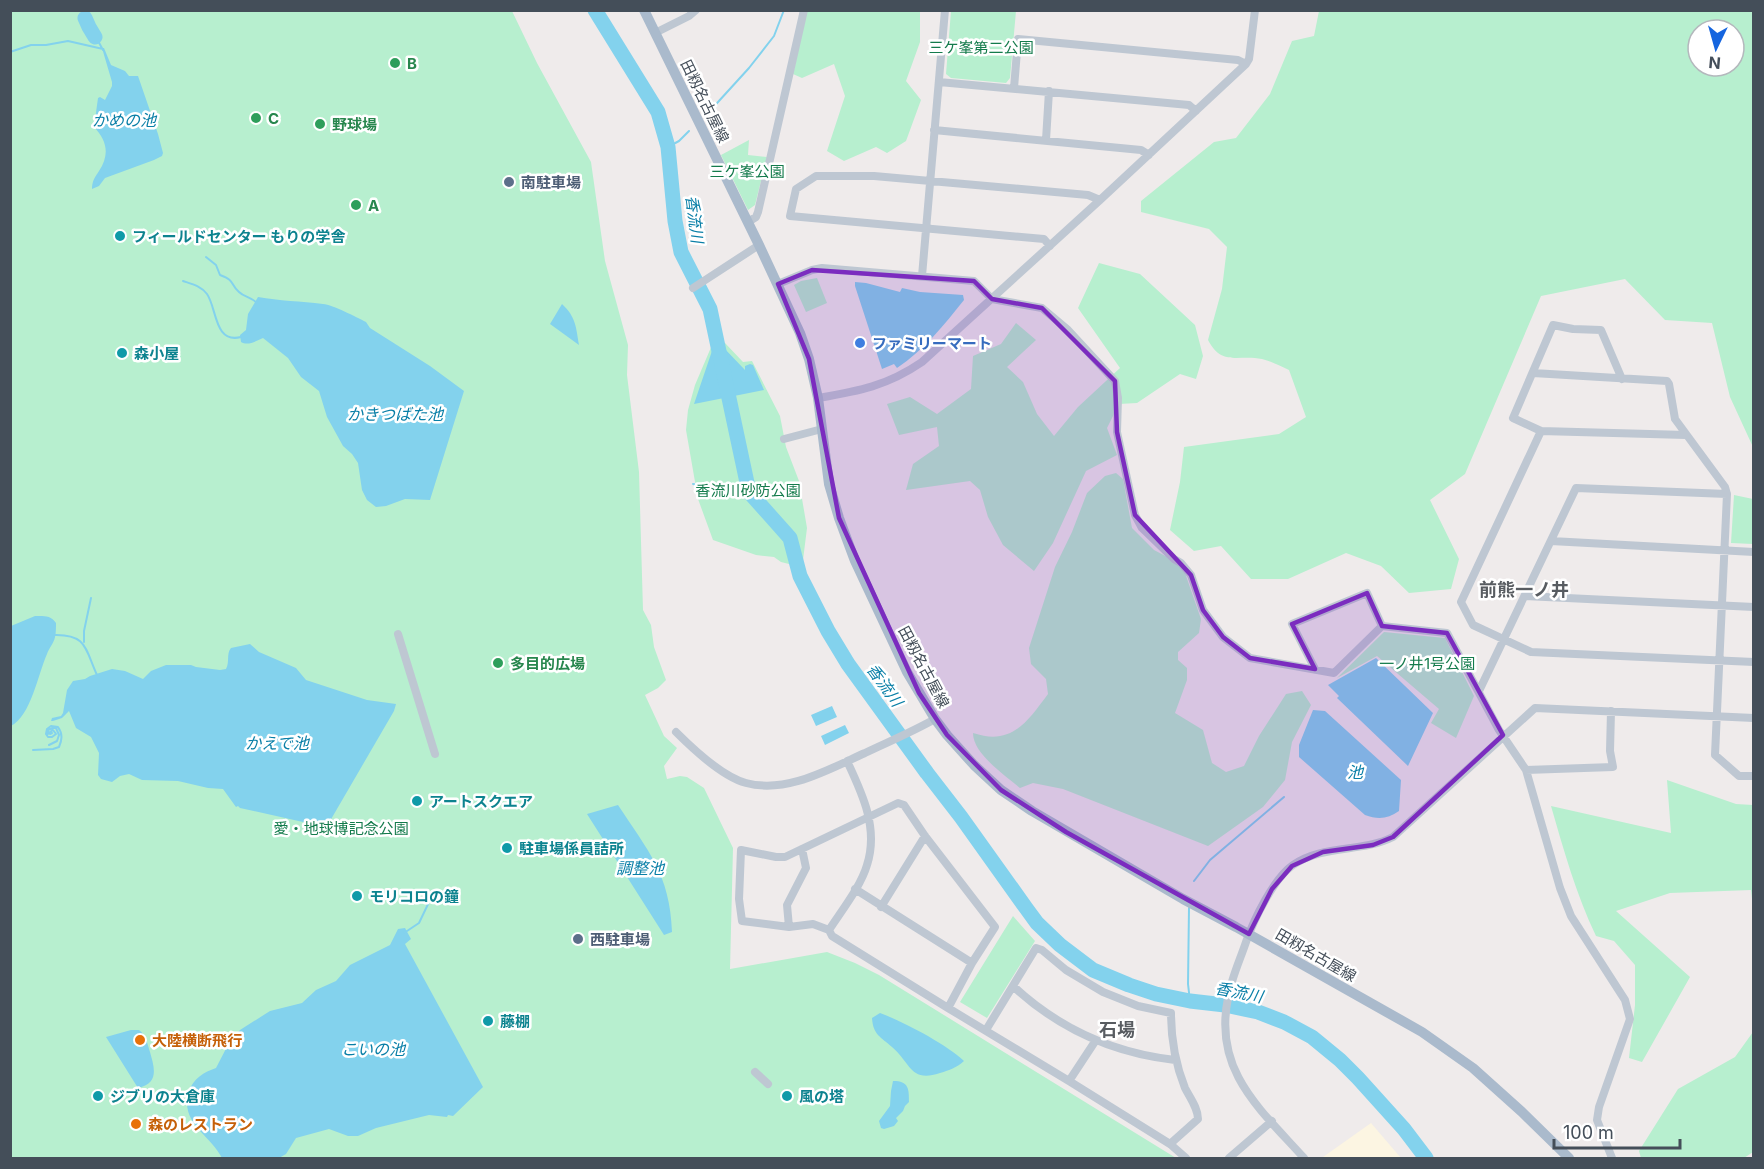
<svg xmlns="http://www.w3.org/2000/svg" width="1764" height="1169" viewBox="0 0 1764 1169" font-family="Inter,'Noto Sans JP',sans-serif">
<style>
.commercial{fill:#fcf5e2}
.green{fill:#b7efcf;fill-rule:evenodd}
.water{fill:#83d2ed}
.lines{fill:none;stroke-linecap:round;stroke-linejoin:round}
.stream{stroke:#83d2ed;stroke-width:2}
.river{stroke:#83d2ed;stroke-width:15}
.minor{stroke:#bec7d2;stroke-width:8}
.major{stroke:#aabacc;stroke-width:10}
.marked{fill:#7b2cbf;fill-opacity:0.2;stroke:#7b2cbf;stroke-width:4.5;stroke-linejoin:round}
.leisure-dot{fill:#2e9e5b;stroke:#fff;stroke-width:2}
.service-dot{fill:#5c6f8a;stroke:#fff;stroke-width:2}
.culture-dot{fill:#0f9aa8;stroke:#fff;stroke-width:2}
.shop-dot{fill:#3f7fe0;stroke:#fff;stroke-width:2}
.food-dot{fill:#e8710a;stroke:#fff;stroke-width:2}
.labels{text-anchor:middle;dominant-baseline:central;stroke-width:5;stroke-linejoin:round;paint-order:stroke}
.park-label{font-size:15px;fill:#147b4c;stroke:#fff}
.leisure-label{font-size:15px;font-weight:bold;fill:#27864d;stroke:#fff;text-anchor:start}
.street-label{font-size:15px;fill:#444e59;stroke:#fff}
.service-label{font-size:15px;font-weight:bold;fill:#4e5e75;stroke:#fff;text-anchor:start}
.culture-label{font-size:15px;font-weight:bold;fill:#0d838f;stroke:#fff;text-anchor:start}
.shop-label{font-size:15px;font-weight:bold;fill:#366cbe;stroke:#fff;text-anchor:start}
.food-label{font-size:15px;font-weight:bold;fill:#c56008;stroke:#fff;text-anchor:start}
.water-label{font-size:16px;font-style:italic;fill:#097fa7;stroke:#fff}
.quarter-label{font-size:18px;font-weight:bold;fill:#585c61;stroke:#fff}
</style>
<rect width="100%" height="100%" fill="#efebeb"/>
<!-- commercial -->
<path class="commercial" d="M1371,1123L1401,1158H1324L1323,1157Z"/>
<!-- green -->
<path class="green" d="M10,11H512L537,63L591,162L605,261L628,345L627,375L639,472L643,610L651,625L654,647L666,680L658,688L645,695L664,736L677,748L664,766L667,779L680,776L687,777L704,788L733,848L730,969L827,952L855,963L879,975L1176,1158H11Z
M807,11H920V42L906,81L921,100L906,141L887,153L876,147L844,161L827,151L845,96L834,64L802,78L793,74Z
M951,11H1016L1010,78L1006,83L951,78L946,74Z
M1319,11H1753V447L1730,397L1712,323L1665,320L1625,279L1541,296L1465,474L1430,500L1459,559L1451,589L1409,593L1381,566L1346,553L1288,579H1251L1221,546L1194,551L1170,530L1180,482L1184,447L1279,434L1306,417L1289,370C1280,366 1271,361 1262,359C1239,354 1222,367 1208,340L1222,289L1227,247L1209,229L1141,212V201L1214,142L1236,138L1270,94L1292,41L1314,36ZM1698,30H1734V66H1698Z
M749,140L748,155L767,157L755,205L748,210L721,155Z
M1099,263L1140,274L1195,325L1203,356L1196,379L1180,374L1137,403L1119,404L1107,428L1117,455L1086,471L1053,543L1034,571L1003,545L988,517L980,490L970,481L906,490L913,464L939,446L937,427L899,435L887,404L910,397L937,414L971,389L973,356L1001,344L1016,323L1036,340L1007,367L1023,382L1037,414L1054,436L1078,407L1120,368L1078,308Z
M817,278L827,303L806,312L794,285L801,281Z
M725,343L743,362L752,361L780,416L786,447L799,481L807,528L803,560L793,565L781,562L774,557L756,555L713,540L698,499L686,430L688,410L695,385L712,345Z
M1116,473L1123,479L1132,528L1154,550L1173,560L1184,570L1201,619L1199,633L1178,652V660L1187,668V680L1175,713L1203,730L1212,763L1226,772L1244,766L1259,736L1286,694L1302,691L1311,705L1292,742L1285,780L1263,807L1208,846L1063,789L1033,783L1020,788C1005,775 973,754 973,733C1012,746 1027,722 1048,694L1046,679L1031,664L1029,648L1055,567L1072,532L1087,493L1105,476Z
M1734,495L1753,499V544L1731,543Z
M1384,632L1445,638L1474,696L1456,738L1431,723L1439,709L1377,656L1337,678Z
M1667,780L1736,804L1753,805V908L1751,890L1670,893L1616,911L1690,977L1642,1062L1629,1058L1635,1005V965L1614,941L1596,936C1576,894 1564,851 1551,806L1671,833Z
M1013,916L1035,941L987,1018L960,1002Z
M1753,1032V1152L1744,1158H1641L1639,1151L1678,1089L1735,1057Z"/>
<!-- water -->
<path class="water" d="M102,48H104L111,65L125,71L129,76H138L158,134L163,153L162,156L154,160L105,178L99,186L92,189C92,181 95,177 99,171C110,154 107,141 94,127L98,98L100,97L105,100L112,86V82Z
M855,282L866,283L900,292L902,288L920,292L963,295L964,300C944,325 924,350 897,368L894,364L882,369L855,286Z
M258,297C279,301 301,301 323,304C333,305 356,317 366,322L370,328L430,366L464,391L430,500L405,499L386,506L376,507L367,500L362,490L358,463L352,454L343,446L327,417L319,391L301,377L288,358L263,338C256,341 248,346 241,342L240,335L246,330L248,314Z
M562,304C576,317 576,327 579,345L550,324Z
M723,347L745,370V366L750,364L753,365L764,390L694,404L713,348Z
M35,616C43,616 51,615 56,623C56,627 56,633 55,637C54,643 49,648 47,654C38,674 31,716 11,726V626Z
M250,644L259,652L296,668L306,680L367,700L396,704L394,711L330,821L303,822L240,808L238,806L236,807L223,789L208,788L178,781L142,780L129,774L120,776L112,782L101,779L98,775L99,753L91,737L76,728L69,711L62,718L53,721H51L52,718L61,716L63,713L67,690L73,681L85,679L90,676L112,669L125,671L143,679L151,671L166,665H191L196,667L220,670L226,669C230,662 226,654 231,648Z
M1376,658L1433,713L1408,766L1337,698L1339,696L1328,685Z
M832,706L837,717L816,726L811,715Z
M1313,710L1325,711L1401,780L1399,811C1388,819 1378,820 1365,815L1299,757V745Z
M845,725L849,733L825,745L821,736Z
M618,805C648,851 670,874 672,932L664,935L587,814Z
M405,928L411,939L405,944L483,1087L453,1116L448,1115L447,1117L429,1115L376,1128L358,1136H348L329,1129L296,1138L286,1154L279,1158H222C210,1134 179,1123 189,1091C193,1079 204,1072 216,1068L231,1039L240,1030L270,1011L302,1003L316,990L336,981L350,965L390,945L398,929Z
M880,1013C904,1022 946,1044 964,1061C956,1068 950,1070 940,1073C910,1083 911,1063 892,1047C881,1037 873,1035 872,1018Z
M131,1030H139C146,1035 147,1043 150,1052C154,1067 160,1083 138,1088L106,1037Z
M893,1081C909,1081 909,1089 909,1102L905,1106L903,1111L896,1118L898,1121L894,1126L884,1129L881,1128L879,1121L890,1106L891,1091Z"/>
<g class="lines">
<!-- stream -->
<path class="stream" d="M97,39L103,50
M10,52L31,45H46L68,41L103,49
M708,113L749,68L774,36L784,10
M668,147L679,141L689,131
M206,257L216,265L220,275C236,281 229,283 239,292C244,297 251,297 257,303
M183,281C192,284 201,286 207,294C217,308 214,344 241,337
M693,484L721,488L759,503
M54,635C87,634 85,649 97,675
M84,642V631L91,598
M48,734V730L53,728H56L59,735L57,741L49,745
M33,750L53,749L59,747C62,740 63,734 58,727L51,726L47,729L46,734L48,737H52L56,734L53,730L50,732V734L52,733
M1194,881L1210,860L1284,797
M1189,908L1188,984L1190,1001
M404,933L419,923L430,900"/>
<!-- river -->
<path class="river" d="M595,10L658,112L668,147L675,221L681,252L710,309L749,492L790,538L800,576L828,631L848,664L927,773L961,817L1026,908L1037,923L1060,945L1093,970L1129,985L1156,994L1190,1001L1225,1005L1258,1012L1284,1022L1312,1037L1340,1060L1358,1078L1404,1129L1426,1158
M85,18L89,27L95,37"/>
<!-- minor -->
<path class="minor" d="M655,33L689,16L696,10
M939,82L1189,105L1196,111
M1014,88L1018,39L1238,60L1246,64
M934,130L1141,150L1149,155
M1046,140L1049,91
M748,222L756,217L758,212L804,10
M1050,246L1044,239L790,216L796,189L816,176H874L1088,195L1100,200
M922,276L945,10
M778,284L812,270L822,268L974,281L992,299L1042,308L1067,329L1115,381L1118,398L1117,432L1135,515L1142,528L1174,559L1181,563L1191,575L1203,610L1223,637L1250,658L1334,673L1382,626L1447,633L1499,730L1526,770L1560,888L1571,916L1625,1000L1630,1019L1599,1107L1597,1120L1612,1158
M693,288L759,245
M1533,373L1667,381L1669,384L1675,419L1725,487L1727,494L1715,755L1739,776H1754
M818,398C859,391 887,386 922,362L1100,200L1246,64L1249,59L1255,10
M1541,431L1513,418L1553,325L1573,329L1601,330L1622,379
M1686,435L1541,431L1461,602L1473,625L1531,652L1754,662
M784,439L822,429
M1551,541L1754,552
M1525,596L1754,607
M398,634L435,754
M1315,669L1292,624L1367,593L1382,626
M1479,691L1576,488L1727,494
M676,732C693,749 723,777 746,783C787,794 829,769 865,753C888,742 912,732 935,719
M847,761C862,793 879,828 867,865C861,886 842,910 829,930L832,936L948,1008L1069,1081L1170,1144L1186,1158
M1526,770L1613,767L1610,751L1611,711
M855,889L972,963
M881,907L925,836
M789,927L787,905L806,868L802,849
M829,930L813,924L789,927L742,921L739,899L741,850L776,857H785L898,803L904,805L925,836L995,927L972,963L948,1008
M1013,986C1058,1028 1113,1053 1175,1060
M986,1030L1036,948L1042,950L1066,970L1103,992L1138,1006L1171,1013C1171,1040 1175,1063 1185,1088C1190,1098 1198,1108 1198,1119L1170,1144
M755,1072L768,1084
M1069,1081L1096,1040
M1229,1158L1272,1121
M1304,1158C1260,1109 1213,1071 1228,998C1231,979 1240,960 1246,942C1254,919 1274,878 1293,865C1324,844 1361,853 1393,837L1535,708L1754,718"/>
<!-- major -->
<path class="major" d="M644,10L759,245L800,333L809,359L818,398L829,484L839,518L855,561L907,672L935,719L947,735L974,765L1001,790L1032,811L1183,899L1236,927L1422,1032L1473,1068L1522,1112L1569,1158"/>
</g>
<!-- marked area -->
<path class="marked" d="M812,270L974,281L992,299L1042,308L1115,381L1117,432L1135,515L1191,575L1203,610L1223,637L1250,658L1315,669L1292,624L1367,593L1382,626L1447,633L1503,735L1393,837L1373,845L1323,852L1292,866L1272,889L1249,934L1066,832L1001,790L947,735L919,693L839,518L809,359L778,284Z"/>
<!-- markers -->
<g class="leisure-dot">
<circle cx="395" cy="63" r="6"/>
<circle cx="256" cy="118" r="6"/>
<circle cx="320" cy="124" r="6"/>
<circle cx="356" cy="205" r="6"/>
<circle cx="498" cy="663" r="6"/>
</g>
<g class="service-dot">
<circle cx="509" cy="182" r="6"/>
<circle cx="578" cy="939" r="6"/>
</g>
<g class="culture-dot">
<circle cx="120" cy="236" r="6"/>
<circle cx="122" cy="353" r="6"/>
<circle cx="417" cy="801" r="6"/>
<circle cx="507" cy="848" r="6"/>
<circle cx="357" cy="896" r="6"/>
<circle cx="488" cy="1021" r="6"/>
<circle cx="98" cy="1096" r="6"/>
<circle cx="787" cy="1096" r="6"/>
</g>
<circle class="shop-dot" cx="860" cy="343" r="6"/>
<g class="food-dot">
<circle cx="140" cy="1040" r="6"/>
<circle cx="136" cy="1124" r="6"/>
</g>
<g class="labels">
<!-- park labels -->
<g class="park-label">
<text x="981" y="47">三ケ峯第二公園</text>
<text x="747" y="171">三ケ峯公園</text>
<text x="748" y="490">香流川砂防公園</text>
<text x="1427" y="663">一ノ井1号公園</text>
<text x="341" y="828">愛・地球博記念公園</text>
</g>
<!-- leisure labels -->
<g class="leisure-label">
<text x="407" y="63">B</text>
<text x="268" y="118">C</text>
<text x="332" y="124">野球場</text>
<text x="368" y="205">A</text>
<text x="510" y="663">多目的広場</text>
</g>
<!-- street labels -->
<g class="street-label">
<text transform="translate(705 101) rotate(64)">田籾名古屋線</text>
<text transform="translate(924 667) rotate(62)">田籾名古屋線</text>
<text transform="translate(1316 955) rotate(30)">田籾名古屋線</text>
</g>
<!-- service labels -->
<g class="service-label">
<text x="521" y="182">南駐車場</text>
<text x="590" y="939">西駐車場</text>
</g>
<!-- culture labels -->
<g class="culture-label">
<text x="132" y="236">フィールドセンター もりの学舎</text>
<text x="134" y="353">森小屋</text>
<text x="429" y="801">アートスクエア</text>
<text x="519" y="848">駐車場係員詰所</text>
<text x="369" y="896">モリコロの鐘</text>
<text x="500" y="1021">藤棚</text>
<text x="110" y="1096">ジブリの大倉庫</text>
<text x="799" y="1096">風の塔</text>
</g>
<!-- shop labels -->
<g class="shop-label">
<text x="872" y="343">ファミリーマート</text>
</g>
<!-- food labels -->
<g class="food-label">
<text x="152" y="1040">大陸横断飛行</text>
<text x="148" y="1124">森のレストラン</text>
</g>
<!-- water labels -->
<g class="water-label">
<text x="124" y="120">かめの池</text>
<text transform="translate(695 219) rotate(83)">香流川</text>
<text x="395" y="414">かきつばた池</text>
<text transform="translate(885 685) rotate(54)">香流川</text>
<text x="277" y="743">かえで池</text>
<text x="1355" y="772">池</text>
<text x="640" y="868">調整池</text>
<text transform="translate(1239 992) rotate(11)">香流川</text>
<text x="373" y="1049">こいの池</text>
</g>
<!-- quarter labels -->
<g class="quarter-label">
<text x="1524" y="589">前熊一ノ井</text>
<text x="1117" y="1029">石場</text>
</g>
</g>
<!-- border -->
<rect width="1764" height="1169" fill="none" stroke="#444e59" stroke-width="24"/>
<!-- north arrow -->
<g transform="translate(1716 48) rotate(185)"><circle r="28" fill="#ffffff" stroke="#b4b8bd" stroke-width="1.5"/>
<path d="M0-4.5L10 22L0 15L-10 22Z" fill="#1565df"/>
<text y="-9" font-size="16" font-weight="bold" text-anchor="middle" fill="#444e59">N</text>
</g>
<!-- scale -->
<path d="M1554 1139v9h126v-9" fill="none" stroke="#444e59" stroke-width="3"/>
<text x="1563" y="1139" font-size="18" fill="#444e59" stroke="#ffffff" stroke-width="4.5" paint-order="stroke">100 m</text>
</svg>
